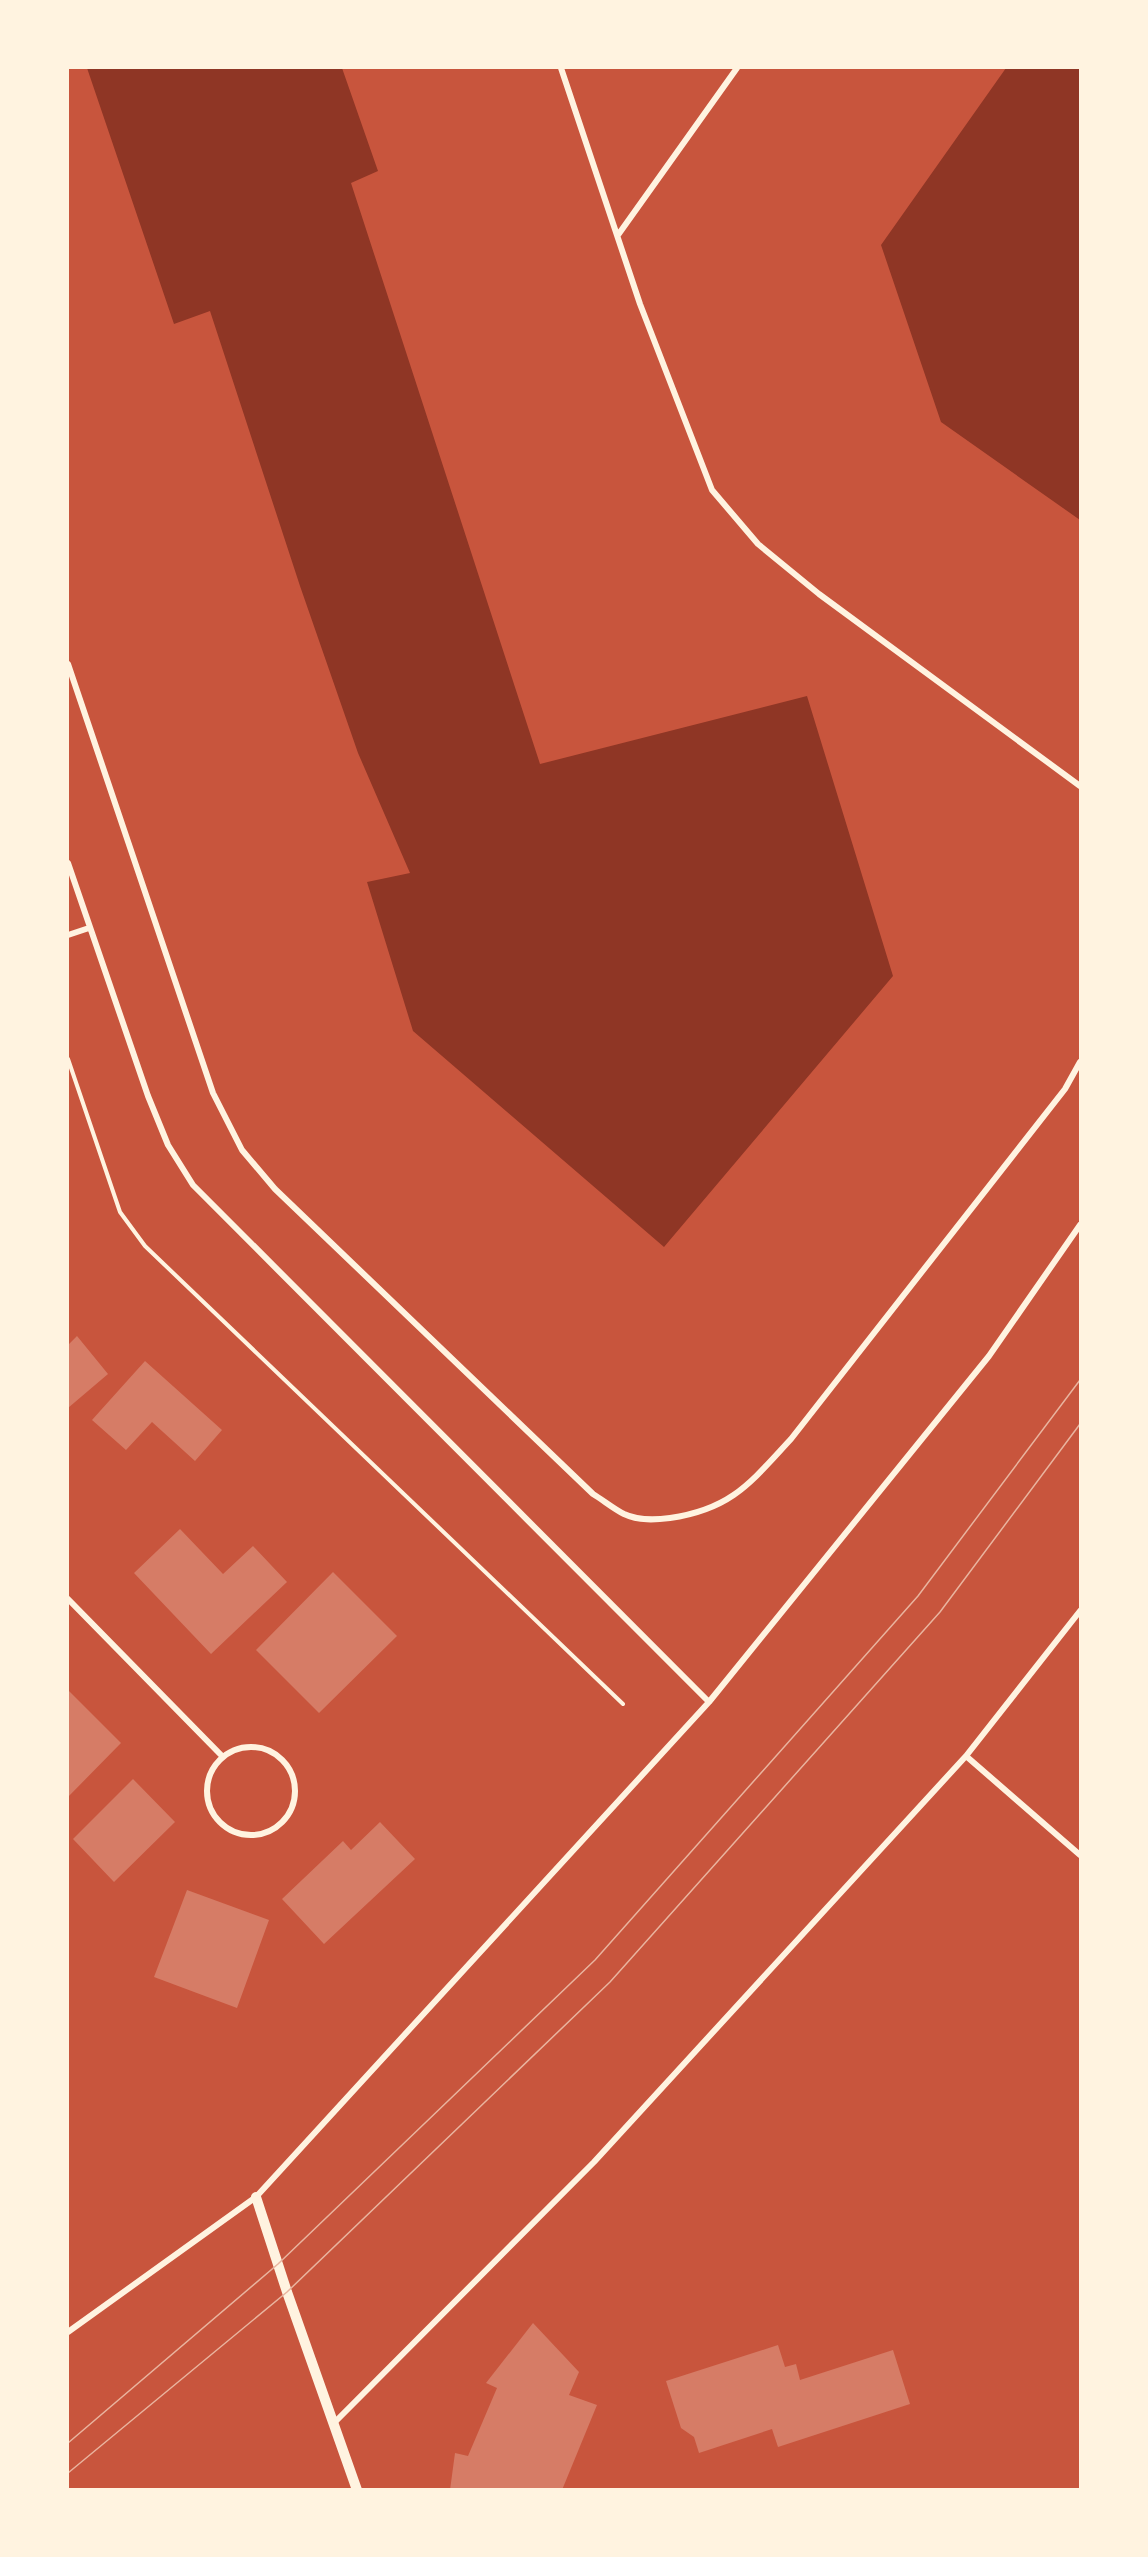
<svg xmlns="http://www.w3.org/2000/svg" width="1148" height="2557" viewBox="0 0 1148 2557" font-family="'Roboto Serif',serif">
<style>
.water{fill:#8f3625}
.building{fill:#d67c66}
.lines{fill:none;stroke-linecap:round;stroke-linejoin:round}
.path{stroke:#fff3e0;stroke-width:4}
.minor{stroke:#fff3e0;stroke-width:6}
.tertiary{stroke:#fff3e0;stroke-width:10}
.tram{stroke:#e9b49f;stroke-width:1.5}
</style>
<rect width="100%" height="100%" fill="#c8553d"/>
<!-- water -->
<path class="water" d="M87,68H342L378,171L351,183L540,764L807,696L893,976L664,1247L413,1031L367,882L410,873L358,753L300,586L210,311L174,324Z
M1006,68H1080V520L941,422L881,245Z"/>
<!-- building -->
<path class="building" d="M77,1336L108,1374L68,1408V1345Z
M145,1361L222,1430L195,1461L152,1422L126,1450L92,1420Z
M180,1529L223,1574L253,1546L287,1582L211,1654L134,1573Z
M333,1572L397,1636L319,1713L256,1650Z
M68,1690L121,1743L68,1797Z
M133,1779L175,1822L114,1882L73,1839Z
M380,1822L415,1859L324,1944L282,1899L343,1841L351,1850Z
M187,1890L269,1920L237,2008L154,1977Z
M533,2323L579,2372L569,2395L597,2405L562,2490H450L455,2453L468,2456L497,2388L486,2383Z
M778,2345L785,2367L796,2364L800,2380L893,2350L910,2404L778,2447L772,2429L699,2453L694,2437L681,2428L666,2381Z"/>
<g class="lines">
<!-- path -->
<path class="path" d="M68,1059L120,1212L145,1246L623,1704"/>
<!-- minor -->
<path class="minor" d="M561,68L640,304L712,490L758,544L819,594L1080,786
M618,235L737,68
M68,664L213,1093L242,1150L275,1189L593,1494C603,1500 614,1509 624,1514C639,1521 655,1520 670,1518C732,1509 751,1482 791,1439L1065,1089L1080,1062
M68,863L148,1096L168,1145L193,1185L709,1702
M68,935L89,928
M68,1599L223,1757
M207 1791a44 44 0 1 1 88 0a44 44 0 1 1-88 0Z
M966,1756L1080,1855
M68,2332L256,2197L709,1702L989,1356L1080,1225
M333,2424L594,2162L966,1756L1080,1611"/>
<!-- tertiary -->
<path class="tertiary" d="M256,2197L287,2292L357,2490"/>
<!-- tram -->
<path class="tram" d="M68,2443L278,2264L595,1960L918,1596L1080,1380
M68,2473L287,2292L610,1982L940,1612L1080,1424"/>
</g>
<!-- border -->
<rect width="1148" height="2557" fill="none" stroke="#fff3e0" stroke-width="138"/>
</svg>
